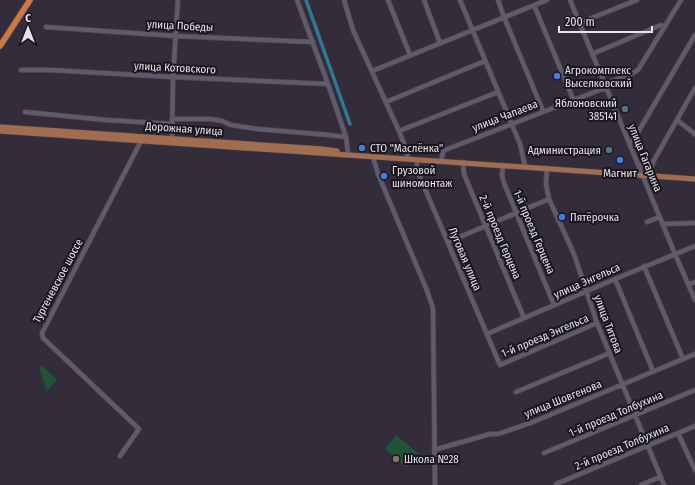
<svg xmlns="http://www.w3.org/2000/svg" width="695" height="485" viewBox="0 0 695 485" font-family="'Fira Sans Condensed',sans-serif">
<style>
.green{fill:#215337}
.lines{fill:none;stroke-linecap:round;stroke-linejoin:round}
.canal{stroke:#2d7a95;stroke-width:3.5}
.minor-casing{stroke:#4f4b57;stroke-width:5.5}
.major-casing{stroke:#4f4b57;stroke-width:6}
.highway-casing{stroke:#4f4b57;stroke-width:7}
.minor{stroke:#615a6b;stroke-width:4}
.major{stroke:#a26d4f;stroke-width:5}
.highway{stroke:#ce793d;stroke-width:5.5}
.shop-dot{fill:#3f7fe0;stroke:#19161d;stroke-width:1.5}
.service-dot{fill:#5c6f8a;stroke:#19161d;stroke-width:1.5}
.education-dot{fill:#8d6e63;stroke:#19161d;stroke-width:1.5}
.labels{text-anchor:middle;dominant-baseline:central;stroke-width:4;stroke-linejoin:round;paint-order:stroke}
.street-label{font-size:11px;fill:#e7e3ed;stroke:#19161d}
.poi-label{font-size:11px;fill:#e7e3ed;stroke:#19161d;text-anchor:start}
</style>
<rect width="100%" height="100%" fill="#332c3b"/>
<!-- green -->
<path class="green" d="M42,366L57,380L48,390L46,389L40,370V368Z
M396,435L418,453L406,467L385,449Z"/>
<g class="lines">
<!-- canal -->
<path class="canal" d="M306,0L350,124"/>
<!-- minor casing -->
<g class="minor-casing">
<path id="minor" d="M297,0L328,84L346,137L348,153
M344,0L353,30L399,131L406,149L408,159
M388,0L410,55
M424,0L440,43
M460,0L520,144L525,166
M498,0L504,17L543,111
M570,0L675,254L695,300
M534,5L573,99
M579,23L637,0
M46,27L176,36L313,42
M592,54L661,25L665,27
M21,70H50L173,77L328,84
M372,71L547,0
M604,84L633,73L638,70L681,0
M386,102L485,61
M25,112L106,120L172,124
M172,119H211L222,121L231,125L258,129L329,135L346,137
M677,120L695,134
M399,131L498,92
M172,138L173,77L178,0
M629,142L634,139L695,35
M373,157L378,174L426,288L433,308L435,485
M417,160V170L500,365L597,323
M441,161L443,152L445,150L605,88
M463,162L464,174L524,318
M639,164C645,167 648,167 652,162
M503,165L502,176L504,183L554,305
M547,168L546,184L549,199L574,254L597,323L664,485
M649,176L653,162L695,88
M647,222L659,217
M662,224L695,223
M448,242L549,199
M644,266L683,359
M615,279L653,371
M689,284L695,282
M487,334L615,279L695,246
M516,392L610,353
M678,433L695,470
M434,450L490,434H498L533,422L695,354
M544,453L695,390
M120,456L139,429L43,338L42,333L142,139
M556,484L695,426
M641,485L660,477"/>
</g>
<!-- major casing -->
<g class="major-casing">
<path id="major" d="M0,127L321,149L337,151
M0,131L695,179"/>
</g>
<!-- highway casing -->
<g class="highway-casing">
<path id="highway" d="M0,46L30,0"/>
</g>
<!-- minor -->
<use href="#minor" class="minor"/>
<!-- major -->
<use href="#major" class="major"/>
<!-- highway -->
<use href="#highway" class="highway"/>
</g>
<!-- markers -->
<g class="shop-dot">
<circle cx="557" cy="76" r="4"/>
<circle cx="362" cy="148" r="4"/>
<circle cx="620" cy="160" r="4"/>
<circle cx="384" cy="176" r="4"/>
<circle cx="562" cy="217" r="4"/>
</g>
<g class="service-dot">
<circle cx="625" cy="109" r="4"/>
<circle cx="609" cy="150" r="4"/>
</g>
<circle class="education-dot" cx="396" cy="459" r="4"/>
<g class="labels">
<!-- street labels -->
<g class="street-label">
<text transform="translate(180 26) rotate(3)">улица Победы</text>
<text transform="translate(175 68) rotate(3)">улица Котовского</text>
<text transform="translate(505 116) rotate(-21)">улица Чапаева</text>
<text transform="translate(184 129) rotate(4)">Дорожная улица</text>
<text transform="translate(645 158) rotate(68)">улица Гагарина</text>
<text transform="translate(534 232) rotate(67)">1-й проезд Герцена</text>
<text transform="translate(500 237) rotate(67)">2-й проезд Герцена</text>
<text transform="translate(465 259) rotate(67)">Луговая улица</text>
<text transform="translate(58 281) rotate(-62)">Тургеневское шоссе</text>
<text transform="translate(587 281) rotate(-24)">улица Энгельса</text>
<text transform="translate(608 324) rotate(69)">улица Титова</text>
<text transform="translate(545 336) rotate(-23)">1-й проезд Энгельса</text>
<text transform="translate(563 399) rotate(-22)">улица Шовгенова</text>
<text transform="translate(616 414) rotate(-23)">1-й проезд Толбухина</text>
<text transform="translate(622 447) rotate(-23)">2-й проезд Толбухина</text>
</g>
<!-- poi labels -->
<g class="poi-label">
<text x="565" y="70">Агрокомплекс<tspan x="565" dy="13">Выселковский</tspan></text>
<text x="617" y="103" text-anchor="end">Яблоновский<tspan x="617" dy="13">385141</tspan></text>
<text x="370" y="148">СТО "Маслёнка"</text>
<text x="601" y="150" text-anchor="end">Администрация</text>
<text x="392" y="170">Грузовой<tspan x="392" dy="13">шиномонтаж</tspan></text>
<text x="620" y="173" text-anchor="middle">Магнит</text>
<text x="570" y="217">Пятёрочка</text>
<text x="404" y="459">Школа №28</text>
</g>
</g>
<!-- north arrow -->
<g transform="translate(28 28)" stroke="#19161d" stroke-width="3" paint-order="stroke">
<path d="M0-3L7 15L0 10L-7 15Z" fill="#e7e3ed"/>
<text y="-6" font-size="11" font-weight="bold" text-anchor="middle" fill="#e7e3ed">С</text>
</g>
<!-- scale -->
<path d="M559 26v6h93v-6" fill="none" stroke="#e7e3ed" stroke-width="2"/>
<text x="565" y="26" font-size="12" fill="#e7e3ed" stroke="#19161d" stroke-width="3" paint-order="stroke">200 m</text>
</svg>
